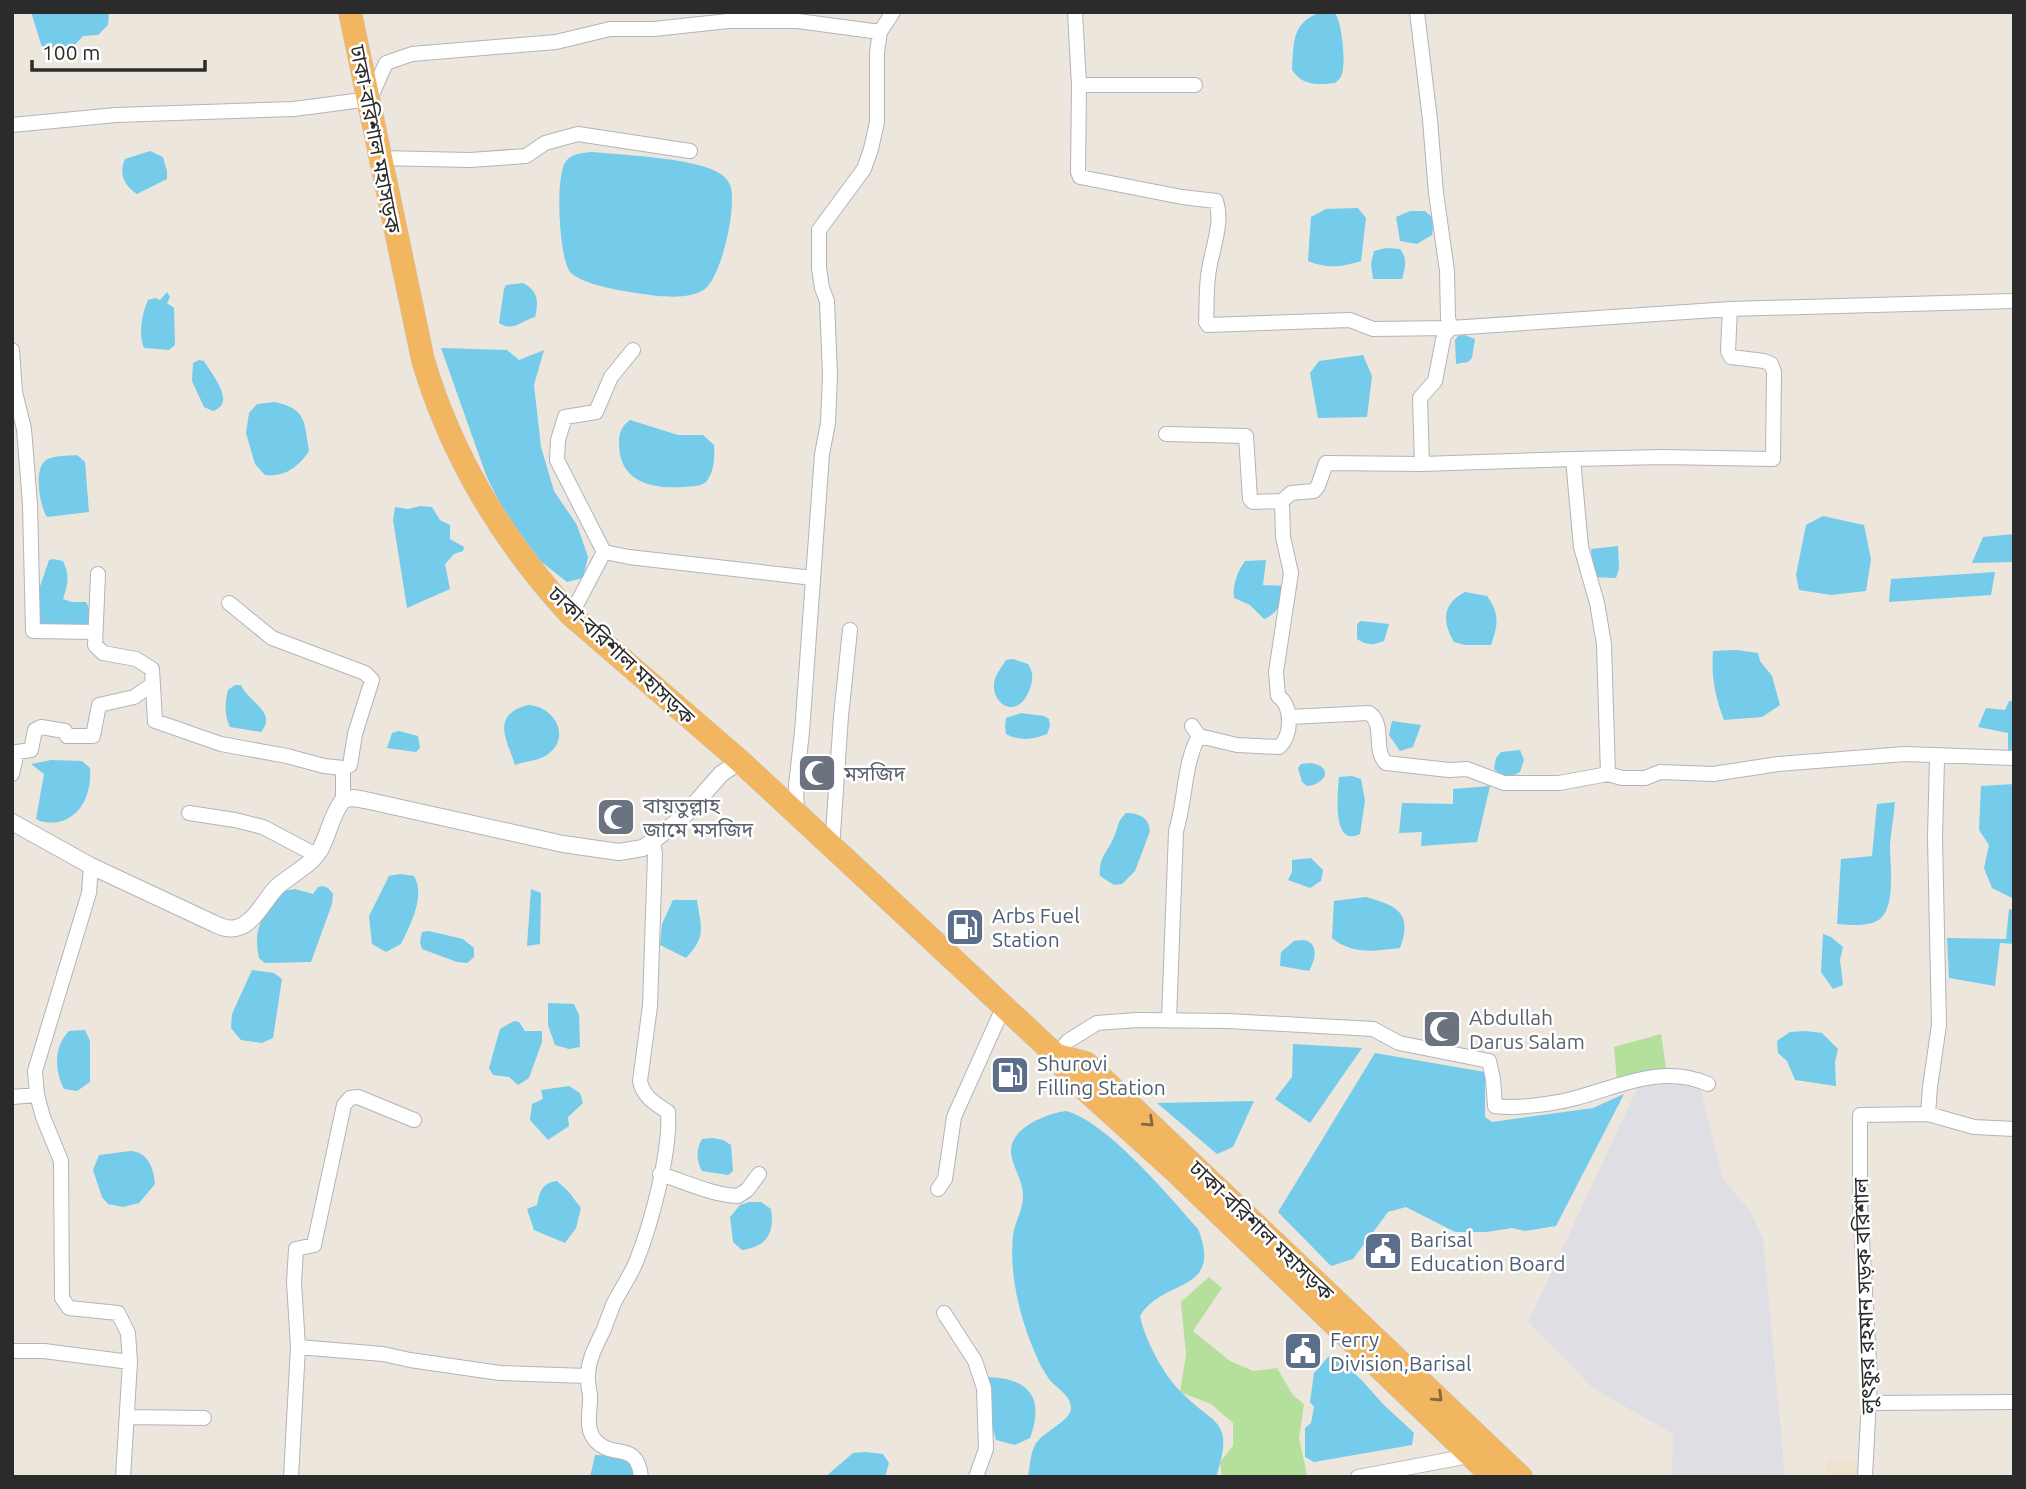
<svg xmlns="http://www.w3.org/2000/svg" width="2026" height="1489" viewBox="0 0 2026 1489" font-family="Ubuntu,'Noto Sans Bengali',sans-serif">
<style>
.industrial{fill:#e0dee5}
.education{fill:#ede2cd}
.green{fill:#b4e09c}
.water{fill:#75cbea}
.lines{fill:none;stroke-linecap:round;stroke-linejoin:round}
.minor-casing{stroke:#b1b4be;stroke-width:16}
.tertiary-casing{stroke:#b1b4be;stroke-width:18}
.trunk-casing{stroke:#c8c8c8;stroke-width:24}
.minor{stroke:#fff;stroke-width:14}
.tertiary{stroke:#fff;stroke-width:16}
.trunk{stroke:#f2b560;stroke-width:23}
.oneway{stroke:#856943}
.labels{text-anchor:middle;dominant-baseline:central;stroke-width:5;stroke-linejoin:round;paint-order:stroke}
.street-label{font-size:21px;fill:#2b2b2b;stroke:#fff}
.worship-label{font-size:21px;fill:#5b616d;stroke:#fff;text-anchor:start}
.service-label{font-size:21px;fill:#4e5e75;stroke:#fff;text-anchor:start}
</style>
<rect width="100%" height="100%" fill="#ece6dd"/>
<!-- industrial -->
<path class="industrial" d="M1681,1082L1700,1086L1723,1179L1750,1211L1763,1238L1785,1477H1672L1673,1434L1593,1388L1528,1322L1638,1087Z"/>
<!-- education -->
<path class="education" d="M1827,1460L1860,1461V1477L1826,1476Z"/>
<!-- green -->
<path class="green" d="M1661,1034L1666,1068L1617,1081L1614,1047Z
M1209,1277L1222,1288L1193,1331L1230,1361L1253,1371L1277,1368L1293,1395L1304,1404L1299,1438L1307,1475L1222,1477L1220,1462L1233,1446V1423L1211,1404L1180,1392L1186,1355L1181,1302Z"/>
<!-- water -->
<path class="water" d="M31,12H109L108,25L98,35L83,36L72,48L42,47Z
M1321,12H1334C1342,20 1346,62 1342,74C1341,78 1338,80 1335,83C1317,85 1303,86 1292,70C1294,42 1291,23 1321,12Z
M150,151L163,157L167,171V179L137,194C125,186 118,174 125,159Z
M592,152C621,155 701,158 722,175C726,178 730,183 731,188C736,209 722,275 705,289C693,298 673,297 658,296C636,293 589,288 571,273C559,262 554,172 567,160C573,153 583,153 592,152Z
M1358,208L1366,218L1361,261C1341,267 1328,269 1308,261L1311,217L1326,209Z
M1410,211H1425L1434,219L1432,235L1417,244L1400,241L1396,217Z
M1386,248L1400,249C1408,259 1405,268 1402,279H1373L1371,264L1374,251Z
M523,283C538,291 539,301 535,317C521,321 513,332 499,323L504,289L506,285Z
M167,292L170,297L167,303L174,308L175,345L169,350L144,348C138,334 142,314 148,300L155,298L160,300Z
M1464,335L1475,339L1472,358L1468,362L1456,364L1455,340L1458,336Z
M441,348L507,350L519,360L544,350L534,385L541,447L554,491L577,525L588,557L583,578L567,582L535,557L502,508L486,475Z
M1363,355L1372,376L1367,417L1318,418L1310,373L1319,361Z
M199,360L204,361C212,375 237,403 213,411L204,407L192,381L193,363Z
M275,402C307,409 304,422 309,451C298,467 286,477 265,475L255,464L246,433L249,413L257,404Z
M630,420L678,435H703L714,445C715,457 714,473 706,482C700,487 692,486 685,487C652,489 619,483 619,443C619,432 622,426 630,420Z
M77,455L85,462L89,512L47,517C40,507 34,472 44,462C50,455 68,456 77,455Z
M420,506L432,507L440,520L450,525V539L464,547L463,551L454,554L445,564L450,589L407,608L393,520L395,507L408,509Z
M1823,516L1864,525L1871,559L1866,591L1831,595L1799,590L1796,575L1806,525Z
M2014,534L2013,562L1972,563L1983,537Z
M1618,546L1619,569L1616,578L1593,577L1591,549Z
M53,559L63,561C70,575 68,584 63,599L72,602H86C90,609 93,619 87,626L50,627L40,623L36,598L49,560Z
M1266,560L1263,585L1286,586C1283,601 1279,613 1264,619L1250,605L1234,598C1232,585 1238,571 1245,561Z
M1995,572L1991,595L1889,602L1891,579Z
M1465,592L1487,596C1500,614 1498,625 1491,645H1465L1454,642C1442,621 1442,604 1465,592Z
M1361,621L1389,624L1384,641C1374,645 1367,646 1357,639V624Z
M1736,650L1758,653L1760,661L1772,676L1780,705L1762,717L1724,720C1715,696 1711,677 1713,651Z
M1013,659L1028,664C1034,673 1033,681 1029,691C1015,725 984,698 997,674C1000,669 1003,665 1006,660Z
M235,685H241C248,702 278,712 261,732L230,727C224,715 225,703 228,690Z
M2009,701H2014V752L2008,751V733L1978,727L1986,708L2005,710Z
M528,705C555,706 572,738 547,755C538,761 525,761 515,765C507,740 490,715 528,705Z
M1021,713L1044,716L1049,719L1050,726L1047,734C1033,740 1019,741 1006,734L1005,726L1006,718Z
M1392,721L1421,725L1413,747L1400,751L1389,735Z
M399,731L418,736L420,748L416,752L387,748L392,733Z
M1520,750L1524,760L1520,772C1510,778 1502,777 1494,769L1496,758L1501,752Z
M51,760L82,761L90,768C92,790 83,817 58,822C50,823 43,823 36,819L44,774L31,764Z
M1311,763C1334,767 1326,784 1307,786L1302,782L1298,768L1301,764Z
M1352,776L1361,779L1365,801L1360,834C1331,848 1338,792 1339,777Z
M2014,784V899L1992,888L1984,868L1989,845L1979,830L1981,786Z
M1490,786L1477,842L1421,846L1422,832L1399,833L1402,803L1453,804V789Z
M1895,802C1894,816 1891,831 1890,845C1890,864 1896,906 1880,919C1869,927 1851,925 1837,924L1841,859L1872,856L1877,804Z
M1126,813C1138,813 1149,817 1150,831L1135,871L1122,884L1114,885L1100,876C1098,858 1107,853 1113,839C1119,827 1116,823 1126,813Z
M1311,858L1323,870L1321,881L1310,888L1288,880L1292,872V860Z
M400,874L414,876C426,896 410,925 401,944L386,952L372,944L369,916L389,876Z
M323,886L328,888L333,894L332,904L311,962L265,963L259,958C252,926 264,914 284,891L295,889L313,894L318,887Z
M531,889L541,893L540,944L527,946Z
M1366,897C1397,906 1413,912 1400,948C1374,951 1353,955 1332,938L1334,901Z
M673,900H697C701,928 707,936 686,958L660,945L662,924Z
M2009,909L2014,910V944L2000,943L1995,986L1949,978L1947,938L2006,939Z
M429,931L463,939L474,948V957L467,963L457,962L422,949L420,942L422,932Z
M1823,934L1831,937L1843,947L1840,960L1843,985L1833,989L1821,972Z
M1303,940C1319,942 1316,960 1309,971L1280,966L1281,952L1294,941Z
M252,970L274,973L282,979L273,1038L262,1043L241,1040L231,1028L232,1014Z
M548,1003L574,1004L579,1015L580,1047L569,1049L555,1045L548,1025Z
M514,1021L519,1022L525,1031H542V1042L529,1078L518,1085L509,1077L493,1075L489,1068L500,1029Z
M85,1030L90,1041V1082L77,1091L64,1089C54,1070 54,1046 69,1031Z
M1806,1031L1822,1033L1838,1049L1835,1062L1836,1086L1795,1080L1787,1061L1778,1053L1777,1041L1790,1032Z
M1293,1044L1362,1048L1310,1123L1275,1099L1292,1077Z
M1375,1053L1485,1072V1117L1492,1122L1593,1108L1624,1094L1556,1226L1525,1231L1512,1228L1487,1232H1455L1406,1207L1388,1212L1353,1259L1331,1266L1278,1212Z
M569,1086L580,1093L583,1103L568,1117L569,1126L548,1140L530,1120L532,1104L543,1099L541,1090Z
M1254,1101L1233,1147L1217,1154L1157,1103Z
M1066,1111C1106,1121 1170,1197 1198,1229C1224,1294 1162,1278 1140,1316C1145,1340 1163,1374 1181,1392C1215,1427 1235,1418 1216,1477H1028C1030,1467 1030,1454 1035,1445C1042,1432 1071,1421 1071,1408C1071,1395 1056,1388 1049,1379C1044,1371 1039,1364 1036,1355C1020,1319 1009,1275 1013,1235C1015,1221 1024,1208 1023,1194C1022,1180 1015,1171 1012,1158C1004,1130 1045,1114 1066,1111Z
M713,1138L723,1140L731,1145L733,1171L728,1175L702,1171C696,1160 696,1150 702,1139Z
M130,1151C148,1152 154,1168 155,1184L139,1203L123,1207L108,1204L102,1197L93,1170L99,1155Z
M557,1181L568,1191L581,1208L576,1228L565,1243L534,1230L527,1209L537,1205C540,1191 542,1183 557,1181Z
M749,1202H761L771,1209C775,1232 767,1247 742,1250L733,1242L730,1217L740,1205Z
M1329,1356C1351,1366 1366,1385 1382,1403C1392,1413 1404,1423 1414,1433L1412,1445L1314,1462L1305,1457V1428L1311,1423L1314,1407L1310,1402L1314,1373Z
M986,1377C1029,1378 1045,1397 1030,1438L1015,1445L996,1440L988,1412Z
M865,1452L883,1454L889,1463L885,1477H825L853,1453Z
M595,1455L628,1456L636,1466L635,1477H590Z"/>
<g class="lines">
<!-- minor casing -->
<g class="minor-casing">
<path id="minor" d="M1075,12L1079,85L1078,172L1080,177L1182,197L1216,201C1224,225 1210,253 1208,277C1206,292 1207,307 1206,322L1208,325L1350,320L1373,329L1451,328L1448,318L1447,271L1436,193L1430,120L1417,12
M1079,85H1195
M12,125L116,115L294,109L370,99L386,63L412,54L556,42L610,29H654L728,21H798L880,32
M379,158L470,160L526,156L545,143L578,134L690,151
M2014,301L1730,309L1728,351L1731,357L1764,361L1771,364L1774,372L1773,459L1663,457L1573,459L1581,547L1597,603L1604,644L1608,774L1622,778H1645L1660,772L1713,774L1778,764L1905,754L2014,758
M12,350L15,392L24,429L30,504L33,631L94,632
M1166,434L1246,436L1250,499L1253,502L1282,501L1291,493L1314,491L1318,486L1326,463L1422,464
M1573,459L1422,464L1420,398L1435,381L1444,335L1451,328L1730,309
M604,552L557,460L558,440L565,417L596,412L611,377L633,350
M604,552L629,557L813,578
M98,574L95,645L103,653L136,659L152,669L155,721L221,744L287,756L324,766L343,768L350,765L355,734L372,680L365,673L272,638L229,603
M571,615L604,552
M1290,717L1369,713C1386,725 1372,749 1386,763L1449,770L1467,769L1504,783H1559L1608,774
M1192,726L1199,736L1237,745L1279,747C1292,736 1293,706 1278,696L1276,672L1291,573L1283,537L1282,501
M343,768V800
M12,774L17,752L31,750L35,730L41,727L65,731L67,736H93L99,705L134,697L153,684
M189,813L235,820L263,827L316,855
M797,816L796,785L802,732L822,454L828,423L830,375L827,301L822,288L819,268V230L864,169L871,149L877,122V52L880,32L893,12
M832,849L841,716L850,630
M1169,1020L1176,831C1186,800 1183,765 1199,736
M1056,1055L1068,1041L1097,1023L1137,1020L1228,1021L1373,1029L1399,1043L1489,1061L1493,1079L1495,1106C1517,1109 1553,1104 1576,1098C1620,1086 1663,1064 1708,1084
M37,1095L35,1071L89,893L91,866
M12,1097L37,1095L43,1117L61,1161L62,1298L69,1308L118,1313L128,1333L130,1362L123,1477
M1928,1114L1974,1127L2014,1129
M414,1120L358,1097L350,1098L344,1105L314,1245L296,1249L294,1282L298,1347L383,1354L410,1360L500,1373L587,1376
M660,1174C686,1182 712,1195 738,1196L747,1190L759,1174
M938,1189L945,1179L954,1117L1003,1008
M944,1313L975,1361L984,1388L986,1449L976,1477
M12,1351H44L130,1362
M1869,1403L2014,1402
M127,1417L204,1418
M291,1477L298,1347
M641,1477C637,1440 614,1460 596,1441C584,1429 591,1410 590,1395C589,1388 587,1381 588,1374C589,1357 597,1344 604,1329C607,1321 610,1313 613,1305C620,1290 630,1277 636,1262C651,1225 671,1151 668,1112C656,1104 643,1097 640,1081L650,1006L655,854L653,841
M1358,1477L1469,1456
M1865,1477L1870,1378L1860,1204V1115L1928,1114L1930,1087L1939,1025L1935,838L1937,760"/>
</g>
<!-- tertiary casing -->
<g class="tertiary-casing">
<path id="tertiary" d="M12,822L91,866L215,924C221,927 228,930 236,928C255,924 265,898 278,886C292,874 310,866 320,850C329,834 331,815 343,800L353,798L365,800L563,844L619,852L643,848L653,841L684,816L721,774L740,761"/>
</g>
<!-- trunk casing -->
<g class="trunk-casing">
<path id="trunk" d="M350,12L423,360C451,455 503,542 571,615L740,761L1056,1055L1069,1075L1175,1171L1493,1477
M1056,1055L1086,1063L1521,1477"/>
</g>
<!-- minor -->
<use href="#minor" class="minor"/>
<!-- tertiary -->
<use href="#tertiary" class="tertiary"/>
<!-- trunk -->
<use href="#trunk" class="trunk"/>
</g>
<!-- one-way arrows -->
<defs><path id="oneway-chevron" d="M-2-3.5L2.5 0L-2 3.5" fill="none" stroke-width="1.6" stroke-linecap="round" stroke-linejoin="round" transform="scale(1.75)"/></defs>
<g class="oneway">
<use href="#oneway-chevron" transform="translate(1149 1122) rotate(43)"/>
<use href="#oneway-chevron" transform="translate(1438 1397) rotate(43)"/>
</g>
<!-- icons -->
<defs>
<g id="mosque-square" transform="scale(2.0125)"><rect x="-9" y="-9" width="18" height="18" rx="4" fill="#6b7280" stroke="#fff"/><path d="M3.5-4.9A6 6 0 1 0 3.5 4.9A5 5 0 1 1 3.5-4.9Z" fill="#fff"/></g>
<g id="fuel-square" transform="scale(2.0125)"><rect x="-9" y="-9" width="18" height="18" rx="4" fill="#5c6f8a" stroke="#fff"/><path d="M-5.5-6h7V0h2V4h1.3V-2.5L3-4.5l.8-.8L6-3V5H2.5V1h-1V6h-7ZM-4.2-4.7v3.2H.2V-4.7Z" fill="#fff"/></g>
<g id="civic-square" transform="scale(2.0125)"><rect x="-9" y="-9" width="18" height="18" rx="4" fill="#5c6f8a" stroke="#fff"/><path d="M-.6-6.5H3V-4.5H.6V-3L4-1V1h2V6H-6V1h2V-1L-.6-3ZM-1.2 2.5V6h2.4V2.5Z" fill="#fff"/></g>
</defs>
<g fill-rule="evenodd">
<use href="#mosque-square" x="817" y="773"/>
<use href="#mosque-square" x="616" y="817"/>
<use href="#fuel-square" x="965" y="927"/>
<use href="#mosque-square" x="1442" y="1029"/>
<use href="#fuel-square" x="1010" y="1075"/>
<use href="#civic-square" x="1383" y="1251"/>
<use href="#civic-square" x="1303" y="1351"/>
</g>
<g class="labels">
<!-- street labels -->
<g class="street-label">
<text transform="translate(376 139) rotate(79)">ঢাকা-বরিশাল মহাসড়ক</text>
<text transform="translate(622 655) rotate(43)">ঢাকা-বরিশাল মহাসড়ক</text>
<text transform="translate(1262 1230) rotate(44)">ঢাকা-বরিশাল মহাসড়ক</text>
<text transform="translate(1864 1296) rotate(-92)">লুৎফুর রহমান সড়ক বরিশাল</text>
</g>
<!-- worship labels -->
<g class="worship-label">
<text x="844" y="773">মসজিদ</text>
<text x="643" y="805">বায়তুল্লাহ<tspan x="643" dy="24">জামে মসজিদ</tspan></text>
<text x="1469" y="1017">Abdullah<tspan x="1469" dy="24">Darus Salam</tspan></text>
</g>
<!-- service labels -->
<g class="service-label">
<text x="992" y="915">Arbs Fuel<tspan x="992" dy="24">Station</tspan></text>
<text x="1037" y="1063">Shurovi<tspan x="1037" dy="24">Filling Station</tspan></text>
<text x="1410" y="1239">Barisal<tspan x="1410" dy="24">Education Board</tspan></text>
<text x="1330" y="1339">Ferry<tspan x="1330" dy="24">Division,Barisal</tspan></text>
</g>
</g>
<!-- border -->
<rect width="2026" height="1489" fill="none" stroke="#2b2b2b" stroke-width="28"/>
<!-- scale -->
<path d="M32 60v10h173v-10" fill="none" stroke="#2b2b2b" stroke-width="3.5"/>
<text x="42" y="60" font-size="21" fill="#2b2b2b" stroke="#ffffff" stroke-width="5" paint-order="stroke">100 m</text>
</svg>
